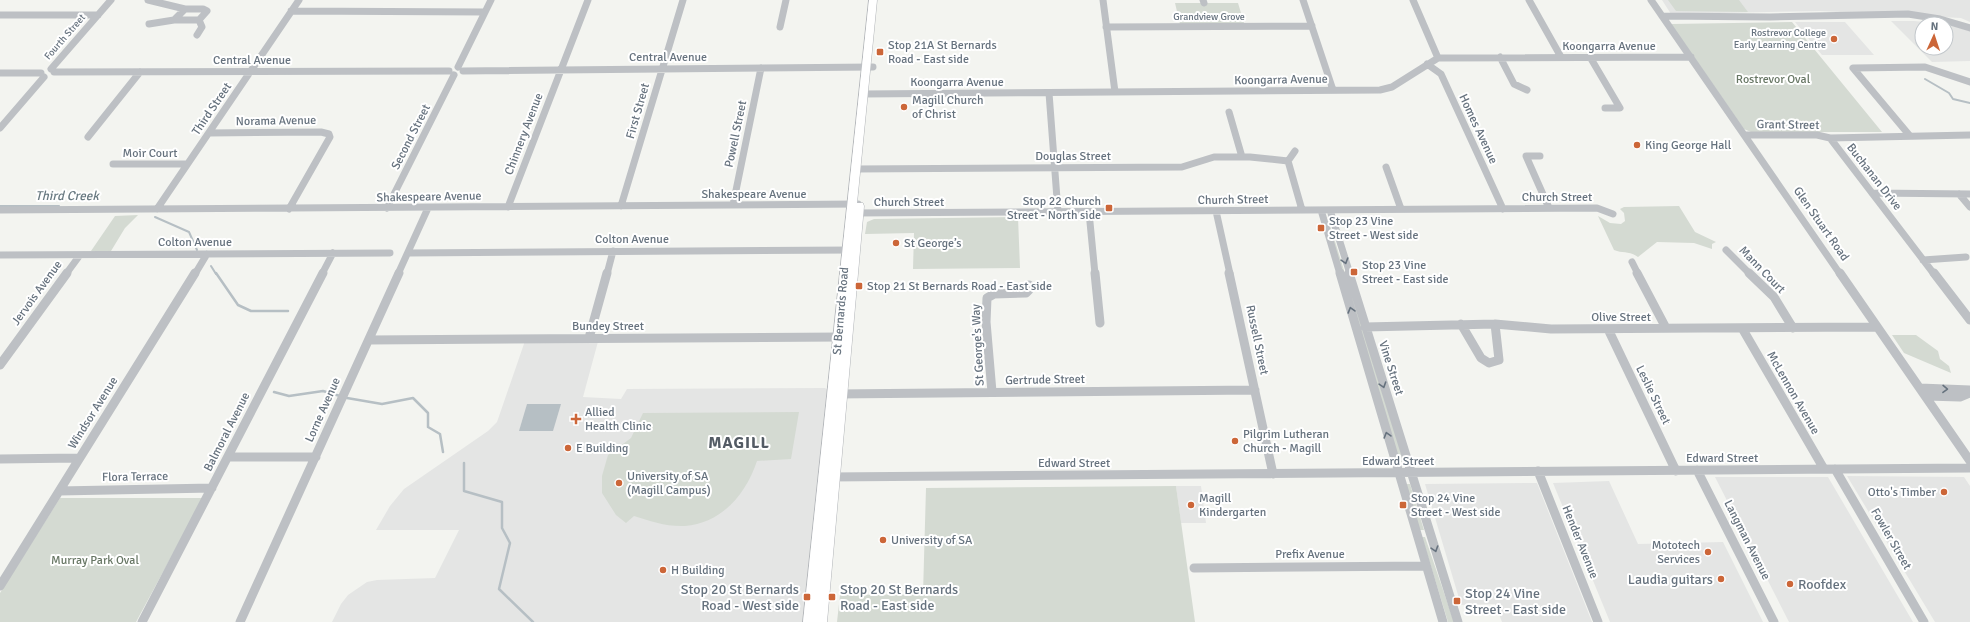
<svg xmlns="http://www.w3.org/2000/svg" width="1970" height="622" viewBox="0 0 1970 622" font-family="Signika,sans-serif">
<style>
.built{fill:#e4e5e4;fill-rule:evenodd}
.green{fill:#d4dad2}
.water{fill:#b6bfc4}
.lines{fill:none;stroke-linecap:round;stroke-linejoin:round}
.stream-far1{stroke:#b6bfc4;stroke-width:2}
.stream{stroke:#b6bfc4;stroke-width:2.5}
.major-casing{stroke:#b1b4b8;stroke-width:1}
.minor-far1{stroke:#bdc0c4;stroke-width:7}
.minor{stroke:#bdc0c4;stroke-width:9}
.major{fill:#fff;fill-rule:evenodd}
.oneway{stroke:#66727e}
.poi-dot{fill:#cc6638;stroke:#fff;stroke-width:1.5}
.labels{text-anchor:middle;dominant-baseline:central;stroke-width:4;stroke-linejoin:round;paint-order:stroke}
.far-street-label{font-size:10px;fill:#66727e;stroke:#fff}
.far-poi-label{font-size:10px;fill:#66727e;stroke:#fff;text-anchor:end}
.poi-label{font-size:12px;fill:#66727e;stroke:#fff;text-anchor:start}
.street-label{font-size:12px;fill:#66727e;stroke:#fff}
.park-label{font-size:12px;fill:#677664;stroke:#fff}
.water-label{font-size:13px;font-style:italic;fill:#687981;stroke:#fff}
.near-poi-label{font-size:14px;fill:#66727e;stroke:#fff;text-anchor:start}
.district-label{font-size:16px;font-weight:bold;letter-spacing:1px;fill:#535b64;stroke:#fff}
</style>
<rect width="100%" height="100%" fill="#f3f4f0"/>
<!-- built -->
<path class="built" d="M1662,0H1970V22L1961,18L1820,11L1671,14Z
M1891,21H1914L1946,24L1970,31V61L1932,62ZM1922,24H1946V48H1922Z
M1795,22H1845L1874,55H1822Z
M526,338H599L583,397L621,399L627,389L825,388L834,394L810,622H332L341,604L348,595L367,582L377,580L435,578L459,530H376L390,506L404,489L488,431L497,422Z
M1847,476L1964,477L1970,486V622H1935Z
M1715,477H1828L1913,622H1789Z
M1609,481L1638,544L1723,542L1763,622H1610L1553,483Z
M1537,483L1592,622H1502L1495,604L1461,605L1425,484Z
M1176,486H1201L1206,523H1181Z"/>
<!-- green -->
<path class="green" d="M1668,0H1739L1748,12L1676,11Z
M1175,3H1238L1244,23L1180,24Z
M1792,22L1882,132H1751L1744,129L1671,24Z
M1679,206L1695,232L1716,242L1712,244V249L1694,243L1657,242L1638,257C1628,250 1623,254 1614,250L1598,216L1610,223L1621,224L1625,221L1624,213L1620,209L1624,207Z
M138,215L125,228L111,251H91L115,216Z
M1018,217L1020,268L913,269L914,233L865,234L867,222L874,219Z
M1325,219H1328L1404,462H1399Z
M1892,335H1916L1938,351L1940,359L1949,366L1951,373L1904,353Z
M799,412L791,459L757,461C746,494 722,523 685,526C667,527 650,521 634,516L626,523L616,515L602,493V476L608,455L631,438L643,413Z
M1406,484H1410L1424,530H1419Z
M1176,486L1195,622H837L840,595L923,594L926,488Z
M60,498H203L136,622H0V593Z
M1422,537H1425L1454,622H1448Z"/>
<!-- water -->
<path class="water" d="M527,404H561L553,431H519Z"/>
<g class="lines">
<!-- stream-far1 -->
<path class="stream-far1" d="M1925,79L1949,93L1953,99L1970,103
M0,206H59
M155,217L189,232L197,250
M211,266L216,274"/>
<!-- stream -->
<path class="stream" d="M216,273L238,305L251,311H288
M274,392L289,396L323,391L340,396
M347,398L382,404L413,398L428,413V427L440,434L443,452
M464,463V491L502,502V528L510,543L499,589L533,622"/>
<!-- major casing -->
<g class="major-casing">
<path id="major" d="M869,0H877L857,203H863L864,206L827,622H803Z"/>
</g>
<!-- minor-far1 -->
<path class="minor-far1" d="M148,0L185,9
M1103,0L1115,92
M1203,0L1204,3
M1303,0L1333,90
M1413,0L1438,58
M1529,0L1561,57
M1651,0L1840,274
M185,9H203L207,11L199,20H174Z
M291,11L485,12
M0,15H98
M1662,16L1770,17L1908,14L1940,19L1970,28
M149,24L174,20
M780,27L786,0
M1106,27L1312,26
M197,35L202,27L199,20
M1500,57L1514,84L1527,90
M1590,57L1620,108H1605
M1427,64L1441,74L1503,209
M458,67L491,0
M51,69L111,0
M463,71L873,67
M54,72L449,71
M0,73H41
M1049,93L1058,212
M863,94L1380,90L1392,87L1438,58L1691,57
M1229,112L1242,157
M0,128L44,77
M209,133L321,132L329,134L330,137L289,209
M1745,135H1817L1830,138
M1910,136L1853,68L1925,67L1970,82
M88,137L140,72
M1540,156H1526L1549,208
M1288,161L1295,151
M113,164H187
M1386,167L1401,209
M855,169L1182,167L1214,157H1250L1288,161L1302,210
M1872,193L1970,194
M1959,194L1970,207
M733,205L761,68
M621,206L683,0
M508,207L588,0
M387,208L454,75
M157,209L299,0
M0,210L858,204
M1321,210L1340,274
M1330,210L1350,274
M1216,211L1230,274
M1089,212L1095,274
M853,213L1597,208L1613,214
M1726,250L1750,274
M408,253L854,250
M0,255L390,253
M1923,260L1966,257
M1632,262L1638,274
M66,274L80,255
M195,274L207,254
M322,274L333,253
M398,274L428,208
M607,274L613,251
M1934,274L1830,138L1970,135"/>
<!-- minor -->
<path class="minor" d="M1095,273L1100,323
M1229,273L1273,474
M1340,273L1443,622
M1349,273L1458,622
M1637,273L1666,328
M1749,273L1774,297L1793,328
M1840,273L1970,461
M1934,273L1970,320
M1461,324L1481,358L1489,363L1499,360L1495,324
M1365,327L1495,324L1551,329L1877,327
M1742,328L1824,469
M1608,329L1676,471
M589,338L607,273
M369,340L843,337
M0,365L67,273
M1920,388L1970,390
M992,392L986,322L987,298L994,294L1026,293L1029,290V285
M836,394L1255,390
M1926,396L1960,397L1970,393
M228,457H316
M0,459L79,458
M1835,469L1924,622
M1697,470L1774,622
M1538,471L1598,622
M829,477L1970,468
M59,491L212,488
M1194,568L1426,566
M0,586L195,273
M142,622L323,273
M240,622L399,273"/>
<!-- major -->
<use href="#major" class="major"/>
</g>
<!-- one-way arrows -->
<defs><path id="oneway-chevron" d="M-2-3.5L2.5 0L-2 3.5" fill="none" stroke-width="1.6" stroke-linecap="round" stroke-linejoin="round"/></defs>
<g class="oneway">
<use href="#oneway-chevron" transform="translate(1345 261) rotate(73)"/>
<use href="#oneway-chevron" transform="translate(1351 310) rotate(-106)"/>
<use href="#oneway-chevron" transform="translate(1383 385) rotate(72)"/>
<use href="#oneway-chevron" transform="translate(1945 389) rotate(1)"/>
<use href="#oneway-chevron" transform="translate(1387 435) rotate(-106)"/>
<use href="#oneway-chevron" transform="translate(1435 549) rotate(72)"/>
</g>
<!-- markers -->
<g class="poi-dot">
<circle cx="1834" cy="39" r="4"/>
<rect x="876" y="48" width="8" height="8" rx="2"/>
<circle cx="904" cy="107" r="4"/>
<circle cx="1637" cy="145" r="4"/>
<rect x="1105" y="204" width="8" height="8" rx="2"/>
<rect x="1317" y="224" width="8" height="8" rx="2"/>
<circle cx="896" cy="243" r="4"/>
<rect x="1350" y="268" width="8" height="8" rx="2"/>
<rect x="855" y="282" width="8" height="8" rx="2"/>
<path d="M574 413h4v4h4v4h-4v4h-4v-4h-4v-4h4z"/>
<circle cx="1235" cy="441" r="4"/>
<circle cx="568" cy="448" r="4"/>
<circle cx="619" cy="483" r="4"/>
<circle cx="1944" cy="492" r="4"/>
<circle cx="1191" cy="505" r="4"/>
<rect x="1399" y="501" width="8" height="8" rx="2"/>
<circle cx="883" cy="540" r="4"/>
<circle cx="1708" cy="552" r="4"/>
<circle cx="663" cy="570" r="4"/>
<circle cx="1721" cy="579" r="4"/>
<circle cx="1790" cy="584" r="4"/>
<rect x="803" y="593" width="8" height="8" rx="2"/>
<rect x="828" y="593" width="8" height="8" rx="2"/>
<rect x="1453" y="597" width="8" height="8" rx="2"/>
</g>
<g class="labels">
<!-- far-street labels -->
<g class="far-street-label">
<text x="1209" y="17">Grandview Grove</text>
<text transform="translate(65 37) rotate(-49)">Fourth Street</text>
</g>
<!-- far-poi labels -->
<g class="far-poi-label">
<text x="1826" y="33">Rostrevor College<tspan x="1826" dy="12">Early Learning Centre</tspan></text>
</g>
<!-- poi labels -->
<g class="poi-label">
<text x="888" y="45">Stop 21A St Bernards<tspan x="888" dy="14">Road - East side</tspan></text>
<text x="912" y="100">Magill Church<tspan x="912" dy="14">of Christ</tspan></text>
<text x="1645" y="145">King George Hall</text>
<text x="1101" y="201" text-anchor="end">Stop 22 Church<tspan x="1101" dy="14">Street - North side</tspan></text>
<text x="1329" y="221">Stop 23 Vine<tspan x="1329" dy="14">Street - West side</tspan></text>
<text x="904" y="243">St George’s</text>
<text x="1362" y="265">Stop 23 Vine<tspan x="1362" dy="14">Street - East side</tspan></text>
<text x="867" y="286">Stop 21 St Bernards Road - East side</text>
<text x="585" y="412">Allied<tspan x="585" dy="14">Health Clinic</tspan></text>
<text x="1243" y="434">Pilgrim Lutheran<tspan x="1243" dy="14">Church - Magill</tspan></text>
<text x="576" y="448">E Building</text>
<text x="627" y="476">University of SA<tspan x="627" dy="14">(Magill Campus)</tspan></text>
<text x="1936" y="492" text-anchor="end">Otto's Timber</text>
<text x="1199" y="498">Magill<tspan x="1199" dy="14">Kindergarten</tspan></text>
<text x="1411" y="498">Stop 24 Vine<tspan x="1411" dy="14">Street - West side</tspan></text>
<text x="891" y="540">University of SA</text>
<text x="1700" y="545" text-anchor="end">Mototech<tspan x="1700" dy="14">Services</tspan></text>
<text x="671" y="570">H Building</text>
</g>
<!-- street labels -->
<g class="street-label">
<text x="1609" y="46">Koongarra Avenue</text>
<text x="668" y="57">Central Avenue</text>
<text x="252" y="60">Central Avenue</text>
<text transform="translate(1281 80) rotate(-1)">Koongarra Avenue</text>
<text x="957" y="82">Koongarra Avenue</text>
<text transform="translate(212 109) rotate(-56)">Third Street</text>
<text transform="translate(638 111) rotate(-74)">First Street</text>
<text transform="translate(276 121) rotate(-1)">Norama Avenue</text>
<text transform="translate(1788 125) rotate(1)">Grant Street</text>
<text transform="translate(1478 129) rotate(65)">Homes Avenue</text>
<text transform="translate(524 134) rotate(-69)">Chinnery Avenue</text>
<text transform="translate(736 134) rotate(-78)">Powell Street</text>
<text transform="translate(411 137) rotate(-63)">Second Street</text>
<text x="150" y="153">Moir Court</text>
<text x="1073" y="156">Douglas Street</text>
<text transform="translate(1874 177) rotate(52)">Buchanan Drive</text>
<text x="754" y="194">Shakespeare Avenue</text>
<text transform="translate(429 197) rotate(-1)">Shakespeare Avenue</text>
<text x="1557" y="197">Church Street</text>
<text transform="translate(1233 200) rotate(-1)">Church Street</text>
<text x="909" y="202">Church Street</text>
<text transform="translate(1821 224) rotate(55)">Glen Stuart Road</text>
<text x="632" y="239">Colton Avenue</text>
<text x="195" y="242">Colton Avenue</text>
<text transform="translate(1762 270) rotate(46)">Mann Court</text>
<text transform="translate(37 293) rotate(-54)">Jervois Avenue</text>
<text transform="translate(841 311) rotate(-85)">St Bernards Road</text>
<text x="1621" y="317">Olive Street</text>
<text x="608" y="326">Bundey Street</text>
<text transform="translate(1257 340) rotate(78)">Russell Street</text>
<text transform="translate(978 345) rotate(-93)">St George's Way</text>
<text transform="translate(1391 368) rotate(72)">Vine Street</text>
<text transform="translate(1045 380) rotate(-1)">Gertrude Street</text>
<text transform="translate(1793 393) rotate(60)">McLennon Avenue</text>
<text transform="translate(1653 395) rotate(64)">Leslie Street</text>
<text transform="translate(323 410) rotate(-66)">Lorne Avenue</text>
<text transform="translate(93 413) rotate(-58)">Windsor Avenue</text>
<text transform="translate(227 432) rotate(-63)">Balmoral Avenue</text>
<text x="1722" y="458">Edward Street</text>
<text x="1398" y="461">Edward Street</text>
<text x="1074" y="463">Edward Street</text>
<text transform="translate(135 477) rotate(-1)">Flora Terrace</text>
<text transform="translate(1891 539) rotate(60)">Fowler Street</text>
<text transform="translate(1747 540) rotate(63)">Langman Avenue</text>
<text transform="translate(1580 542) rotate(68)">Hender Avenue</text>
<text x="1310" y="554">Prefix Avenue</text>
</g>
<!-- park labels -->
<g class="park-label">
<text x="1773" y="79">Rostrevor Oval</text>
<text x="95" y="560">Murray Park Oval</text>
</g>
<!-- water labels -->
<g class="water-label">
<text x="67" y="196">Third Creek</text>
</g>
<!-- near-poi labels -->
<g class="near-poi-label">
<text x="1713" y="579" text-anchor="end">Laudia guitars</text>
<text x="1798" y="584">Roofdex</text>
<text x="799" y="589" text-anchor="end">Stop 20 St Bernards<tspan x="799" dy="16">Road - West side</tspan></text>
<text x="840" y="589">Stop 20 St Bernards<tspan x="840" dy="16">Road - East side</tspan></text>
<text x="1465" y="593">Stop 24 Vine<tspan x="1465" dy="16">Street - East side</tspan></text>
</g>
<!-- district labels -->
<g class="district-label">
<text x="739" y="443">MAGILL</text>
</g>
</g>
<!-- north arrow -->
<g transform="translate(1934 36) rotate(3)"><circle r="19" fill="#ffffff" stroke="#c2c7cb"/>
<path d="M0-3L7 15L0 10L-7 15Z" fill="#cc6638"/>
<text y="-6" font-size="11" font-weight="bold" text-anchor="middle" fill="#66727e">N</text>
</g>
</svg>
